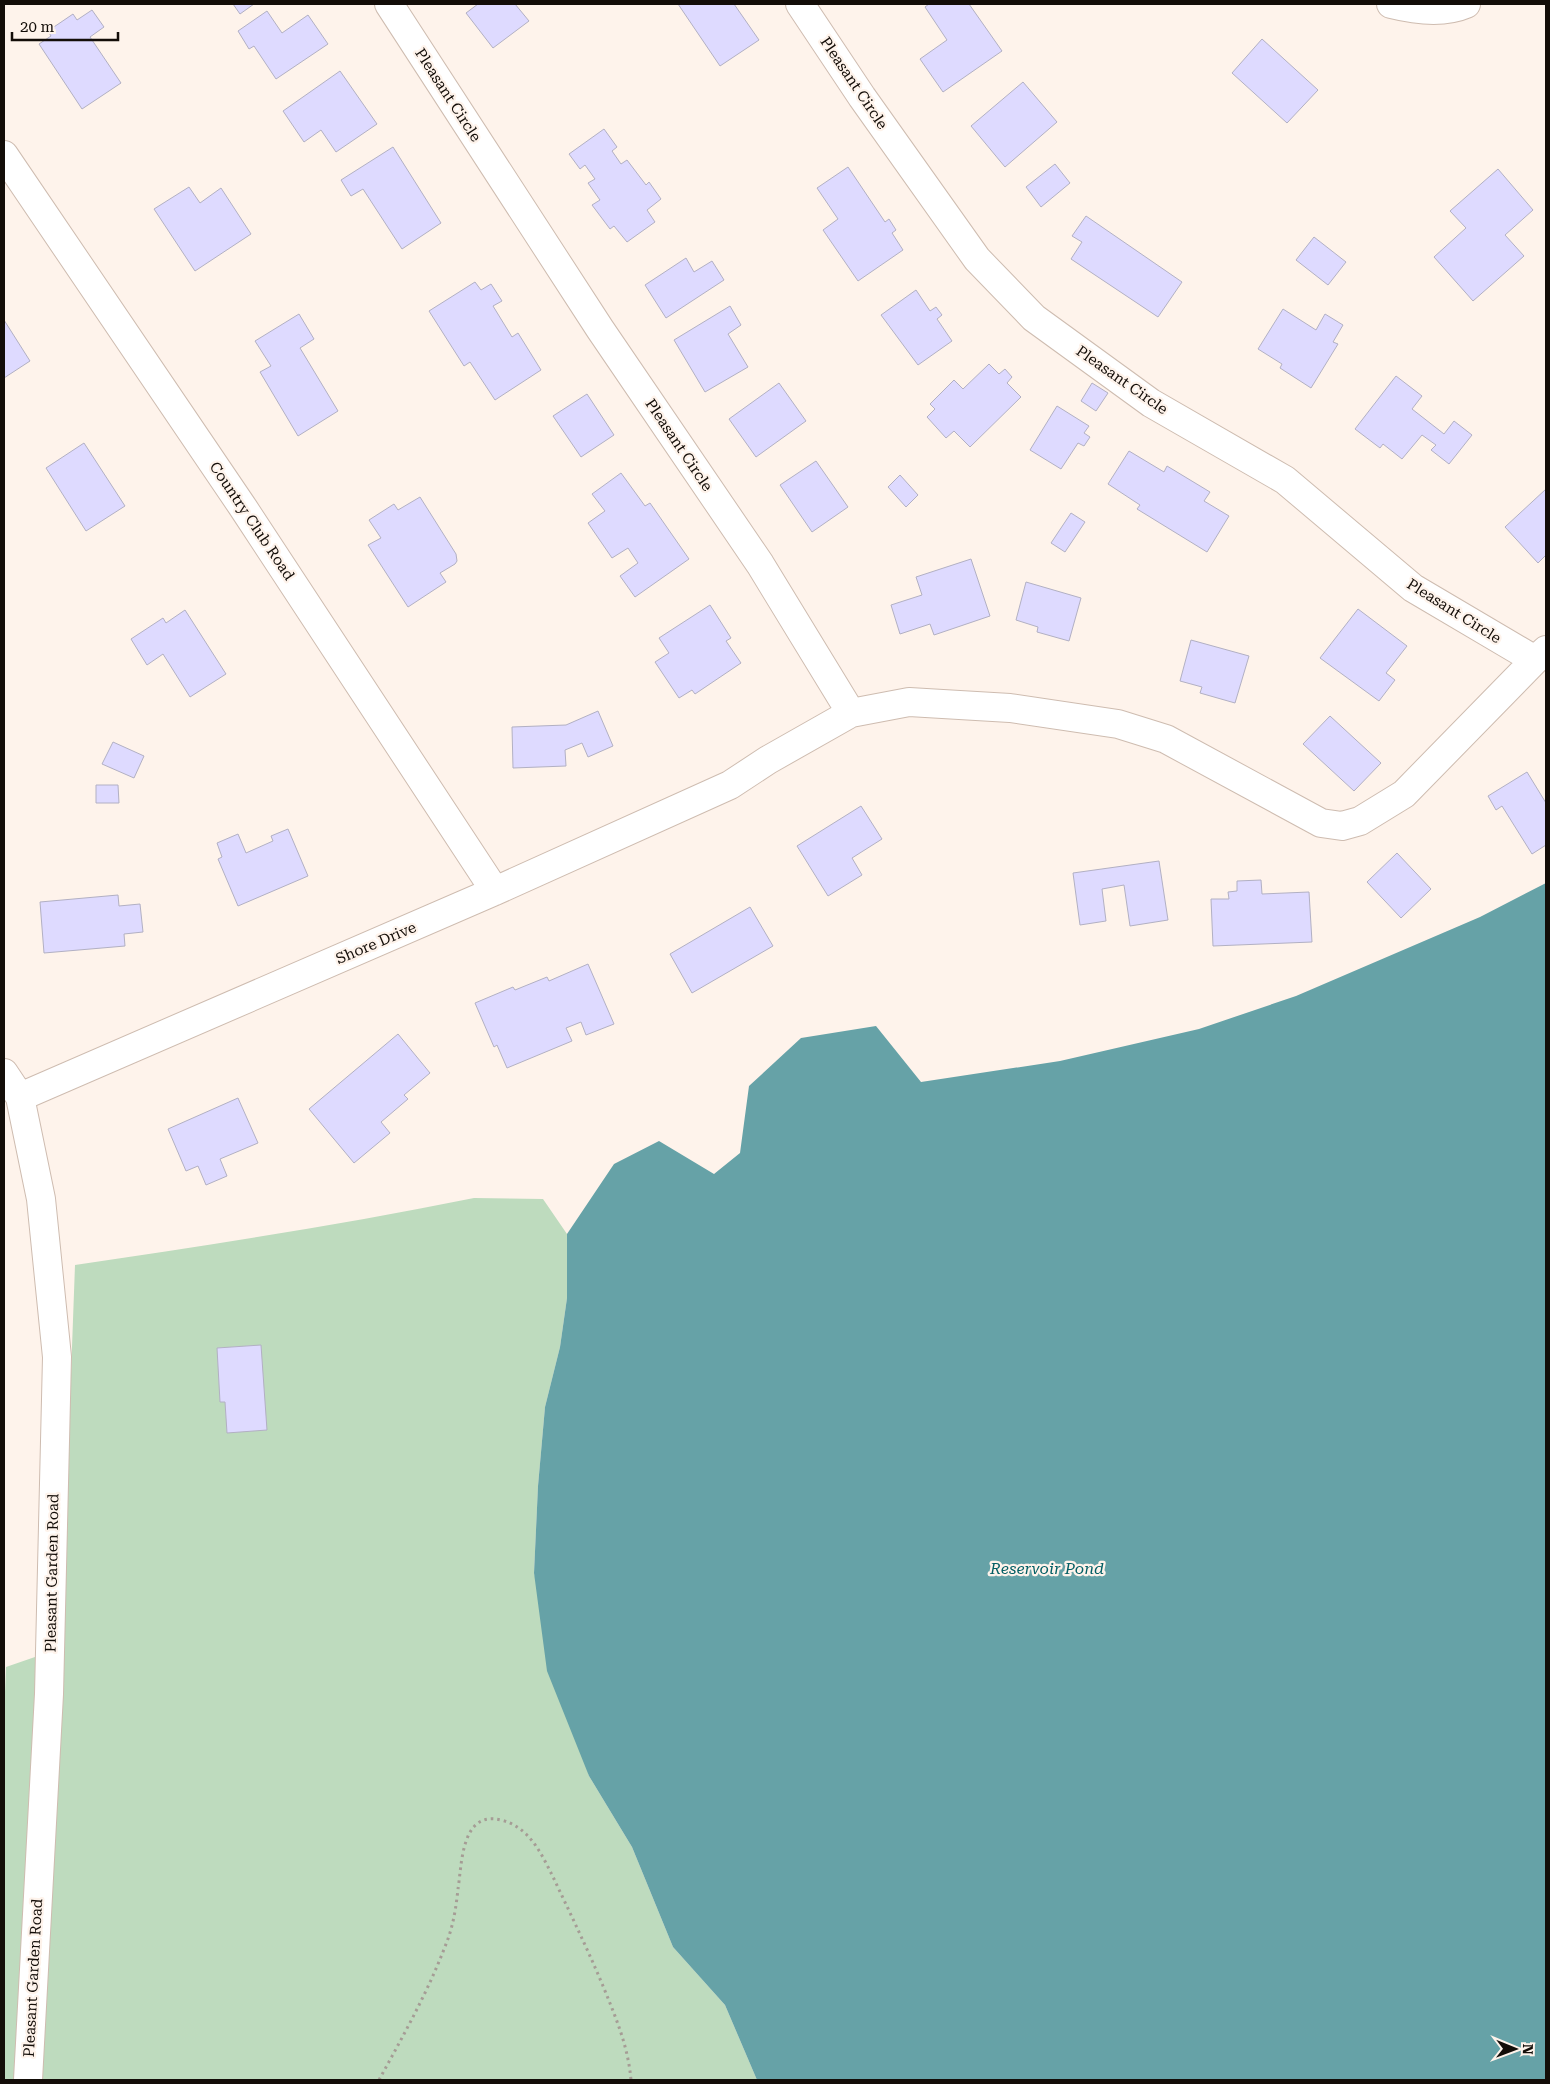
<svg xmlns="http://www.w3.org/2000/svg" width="1550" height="2084" viewBox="0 0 1550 2084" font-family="'Roboto Serif',serif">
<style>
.green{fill:#bedbbe}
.water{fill:#66a2a7}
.building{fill:#dedaff;stroke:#b2b0c3}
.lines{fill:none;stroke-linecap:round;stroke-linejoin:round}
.street-casing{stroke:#cebcb0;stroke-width:30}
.path{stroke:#a59c95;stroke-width:3;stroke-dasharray:2.5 4;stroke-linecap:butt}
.street{stroke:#fff;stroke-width:28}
.labels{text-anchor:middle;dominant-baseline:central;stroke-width:4.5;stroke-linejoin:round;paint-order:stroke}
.street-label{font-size:15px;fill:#130d08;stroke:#fef3eb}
.water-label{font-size:16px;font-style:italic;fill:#035e64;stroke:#fef3eb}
</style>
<rect width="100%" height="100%" fill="#fef3eb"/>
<!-- green -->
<path class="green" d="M474,1198L543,1199L567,1234V1298L560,1347L545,1407L538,1486L534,1573L589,1776L632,1847L673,1947L725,2005L757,2080H4V1717L6,1667L61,1648L75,1265C208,1245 341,1225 474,1198Z"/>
<!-- water -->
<path class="water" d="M1546,883V2080H757L725,2005L673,1947L632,1847L589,1776L547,1671L534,1573L538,1486L545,1407L560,1347L567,1298V1234L614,1164L659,1141L714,1174L740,1153L749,1086L801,1038L876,1026L921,1082L1060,1061L1199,1029L1296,996L1480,917Z"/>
<!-- building -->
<path class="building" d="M233,4H254L240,14Z
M478,4H515L529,21L493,48L466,13Z
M678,4H734L759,40L720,66Z
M929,4H969L1002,51L943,92L920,59L947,40L925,7Z
M92,10L104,27L90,37L121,83L82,109L39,44L51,36L48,31L73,14L77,20Z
M267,11L282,33L308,15L328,44L276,79L254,46L249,49L238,31Z
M1262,39L1318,90L1287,123L1232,73Z
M340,71L377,124L336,152L321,130L304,142L283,111Z
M1023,82L1057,122L1005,167L971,126Z
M604,129L617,147L612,151L621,164L627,160L646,185L649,182L661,199L647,210L655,222L627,242L614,226L610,229L592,205L600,200L588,183L595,179L585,165L580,169L569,154Z
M393,147L441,223L402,249L363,189L351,196L341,180Z
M1055,164L1070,183L1041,207L1026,187Z
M848,167L885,222L889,219L896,230L892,233L903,250L858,281L823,230L838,219L817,188Z
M1498,169L1533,210L1505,235L1524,256L1473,301L1434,257L1466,228L1450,211Z
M189,187L200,203L221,188L251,234L195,271L154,209Z
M1086,216L1182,282L1158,317L1071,259L1082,242L1072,236Z
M1314,237L1346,262L1328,285L1296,260Z
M686,258L694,272L712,261L724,280L666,318L645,285Z
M475,282L481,290L491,284L502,301L493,306L512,337L518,333L541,370L495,400L470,362L464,366L429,311Z
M916,290L930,311L936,307L942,315L937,319L952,341L918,365L881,315Z
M730,306L741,325L728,334L748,367L705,392L674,340Z
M1283,309L1316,330L1325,314L1343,325L1333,342L1338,344L1311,388L1280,368L1282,364L1258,349Z
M299,314L314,339L300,348L338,411L298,436L260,372L271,366L255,341Z
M4,320L30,361L4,378Z
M989,364L999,374L1005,369L1012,377L1007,383L1021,397L970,447L954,431L946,438L927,417L935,409L930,404L954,380L963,389Z
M1396,376L1422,396L1412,409L1444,434L1454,421L1472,435L1449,464L1431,450L1436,445L1422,435L1402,459L1383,444L1380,448L1355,429Z
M779,383L806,421L756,457L729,419Z
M1092,383L1108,393L1096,411L1081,401Z
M587,394L614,435L581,457L553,416Z
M1057,406L1089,426L1084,433L1090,437L1084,446L1078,443L1061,469L1030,450Z
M84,443L125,506L86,531L46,468Z
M1129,451L1164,472L1167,466L1210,492L1204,501L1229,516L1207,552L1137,509L1140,505L1108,484Z
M816,461L848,507L812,532L780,485Z
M621,473L645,506L650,503L689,559L635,597L620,576L638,563L628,548L612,558L588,523L605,511L592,494Z
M900,475L918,495L906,507L888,487Z
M1546,489V555L1538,563L1505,527Z
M420,497L456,554L457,561L455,564L440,573L446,582L408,607L368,545L381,538L369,520L394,504L398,510Z
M1071,513L1085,522L1065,552L1051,543Z
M971,559L990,616L934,635L930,624L900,634L891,605L922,595L916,577Z
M1026,582L1081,598L1069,641L1037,632L1038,627L1016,620Z
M710,605L731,638L726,641L741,663L695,694L692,690L679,698L655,662L669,653L659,638Z
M1358,609L1407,646L1386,673L1395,680L1379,701L1320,658Z
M185,610L226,674L190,697L163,654L147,665L131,639L163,618L166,623Z
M1191,640L1249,656L1235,703L1200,693L1202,687L1180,681Z
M598,711L613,746L588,757L582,743L565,750L566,766L513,768L512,727L566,725Z
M1330,716L1381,763L1354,791L1303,744Z
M113,742L144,756L134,778L102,764Z
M1527,772L1546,803V845L1532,854L1502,806L1496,810L1488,796Z
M96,785H118L119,803H96Z
M861,806L882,839L852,858L862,875L828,896L797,846Z
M288,829L308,876L238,906L218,859L222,857L217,843L238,834L246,853L273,841L271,836Z
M1397,853L1431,889L1401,918L1367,882Z
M1159,861L1168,920L1130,926L1124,885L1102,889L1106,921L1080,925L1073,873Z
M1261,880L1262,894L1309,892L1312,942L1213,946L1211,899H1229L1228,892L1237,891V881Z
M118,895L119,906L140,904L143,932L124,934L125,946L44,953L40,902Z
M750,907L773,946L692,993L670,954Z
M588,964L614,1024L586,1035L581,1022L566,1028L572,1041L507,1068L497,1045L494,1047L475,1003L513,987L515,990L547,977L549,981Z
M398,1034L430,1073L404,1095L408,1099L381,1122L390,1133L354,1163L309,1109Z
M238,1098L258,1143L220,1159L227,1176L206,1185L198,1166L186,1171L168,1129Z
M261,1345L267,1430L227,1433L225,1402H220L217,1348Z"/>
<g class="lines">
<!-- street casing -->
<g class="street-casing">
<path id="street" d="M389,4L600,329L760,564L851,713
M800,4L862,97L977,259L1034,318L1151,403L1285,480L1413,588L1535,660L1546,650
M1391,4C1415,10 1443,14 1466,4
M4,155L242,506L495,891
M4,1073L20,1097L41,1199L57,1357L49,1694L28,2080
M20,1097L495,891L730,785L768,760L851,713L909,702L1010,708L1118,724L1166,739L1321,823L1342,826L1360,821L1404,794L1535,660"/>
</g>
<!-- path -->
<path class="path" d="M379,2080C403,2036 428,1992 446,1944C453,1927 456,1908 458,1889C462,1864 461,1810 501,1820C530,1827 542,1855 554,1879C571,1915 588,1950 603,1986C616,2018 628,2046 631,2080"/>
<!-- street -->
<use href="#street" class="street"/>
</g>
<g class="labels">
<!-- street labels -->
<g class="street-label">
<text transform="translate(854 83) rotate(56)">Pleasant Circle</text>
<text transform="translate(448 95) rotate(57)">Pleasant Circle</text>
<text transform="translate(1122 380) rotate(35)">Pleasant Circle</text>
<text transform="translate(679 445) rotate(56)">Pleasant Circle</text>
<text transform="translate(252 521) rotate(56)">Country Club Road</text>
<text transform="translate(1454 611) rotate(32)">Pleasant Circle</text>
<text transform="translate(376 943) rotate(-23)">Shore Drive</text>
<text transform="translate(52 1573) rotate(-89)">Pleasant Garden Road</text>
<text transform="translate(33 1978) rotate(-87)">Pleasant Garden Road</text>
</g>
<!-- water labels -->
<g class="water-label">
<text x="1047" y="1568">Reservoir Pond</text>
</g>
</g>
<!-- border -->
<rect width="1550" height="2084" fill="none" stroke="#130d08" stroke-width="10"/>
<!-- north arrow -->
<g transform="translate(1515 2049) rotate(91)" stroke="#fef3eb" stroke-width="4" paint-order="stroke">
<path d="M0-4L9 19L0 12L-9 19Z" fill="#130d08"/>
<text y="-8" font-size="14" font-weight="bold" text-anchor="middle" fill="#130d08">N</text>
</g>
<!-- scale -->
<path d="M12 32v8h106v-8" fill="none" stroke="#130d08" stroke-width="2.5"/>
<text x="20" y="32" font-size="15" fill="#130d08" stroke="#fef3eb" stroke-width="4" paint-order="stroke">20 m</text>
</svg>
